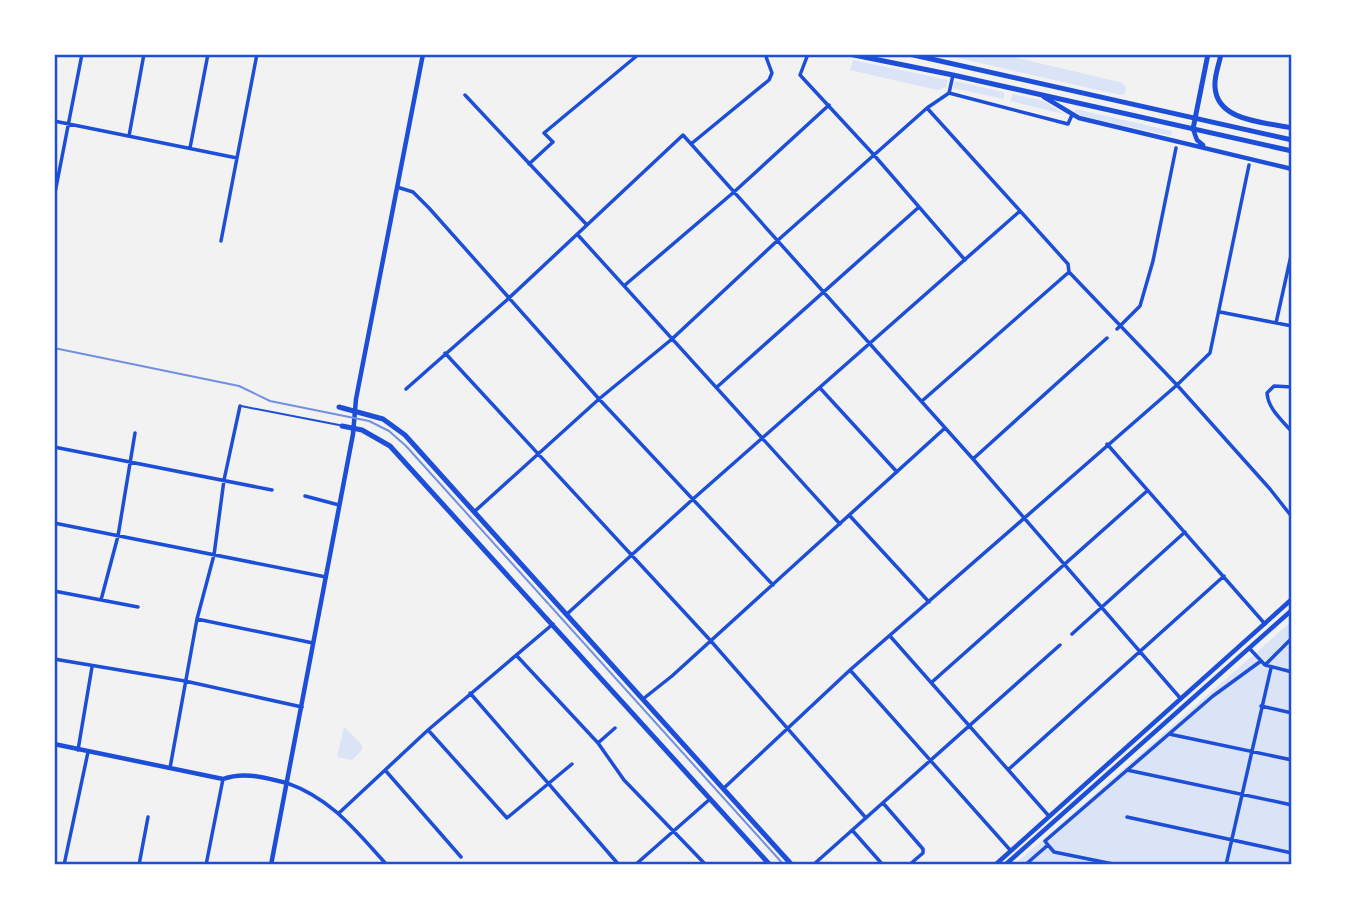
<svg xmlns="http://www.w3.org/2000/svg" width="1346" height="919" viewBox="0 0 1346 919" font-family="Roboto,sans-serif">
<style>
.green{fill:#dbe4f7}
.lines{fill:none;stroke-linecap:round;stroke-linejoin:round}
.service{stroke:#1d4ed8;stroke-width:2}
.minor{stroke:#1d4ed8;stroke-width:3.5}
.tertiary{stroke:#1d4ed8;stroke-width:4.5}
.secondary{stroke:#1d4ed8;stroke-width:4.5}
.primary{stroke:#1d4ed8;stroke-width:5}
.tram{stroke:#7290e2;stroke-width:2}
.neatline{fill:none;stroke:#1d4ed8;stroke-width:2.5}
</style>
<rect width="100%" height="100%" fill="#f2f2f2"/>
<!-- green -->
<path class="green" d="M941,54H1001L1123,83L1126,88L1124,94L1120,95Z
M853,60L948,80L946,87L937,90L850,70Z
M955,81L1004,92V99L953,88Z
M1013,94L1044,101L1064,114L1010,101Z
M1076,109L1172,131L1171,136L1081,116L1074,111Z
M1292,621V865H1014Z
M344,727L362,745V750L352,760L337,757Z"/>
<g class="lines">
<!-- service -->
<path class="service" d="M241,406L339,425"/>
<!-- minor -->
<path class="minor" d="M808,54L800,75L874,155L965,260
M949,93L1068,124L1072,115
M465,95L587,225
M927,108L1068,264L1069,272L1177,385L1270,489L1292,517
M54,121L237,158
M129,136L144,54
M691,144L769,80L772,73L765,54
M190,148L208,54
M529,164L553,142L544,133L639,54
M397,187L413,192L429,208L599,399L773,585
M54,198L82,54
M577,234L840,524
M221,241L257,54
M625,285L734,192L829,105
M1220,312L1292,326
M1276,323L1292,251
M1117,329L1140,306L1153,261L1176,148
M445,353L710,640L866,818
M717,387L919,207
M1292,387L1274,386L1267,393C1268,409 1282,420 1292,432
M820,388L897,472
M406,389L508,299L683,135L973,459L1181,699
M922,401L1069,272
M1107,444L1265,624
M54,447L272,490
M973,459L1107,338
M305,496L339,505
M474,512L599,399L672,339L777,241L927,108L949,93L953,75
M850,516L929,602
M54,523L326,577
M54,591L138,607
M101,600L118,536L135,433
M567,614L693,499L1020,211
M197,619L313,643
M1072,634L1185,532
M890,636L1048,815
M1250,649L1265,665L1292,672
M517,656L598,743L624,780L706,865
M54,659L185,681L302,707
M1266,664L1292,638
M850,670L1011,851
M932,682L1147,491
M470,693L619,865
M643,699L672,676L945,428
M1261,706L1292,713
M429,731L507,818L572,764
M1169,734L1292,760
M598,743L615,728
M78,750L92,667
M170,768L197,619L214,555L224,480L240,406
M1009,769L1224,576
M385,770L461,857
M1127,770L1292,805
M287,783C332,799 356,831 387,865
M724,788L850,670L1177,385L1210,353L1249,165
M883,803L923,849V853L909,865
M339,813L428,730L553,624
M1127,817L1292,853
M852,830L883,865
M1048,845L1054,852L1118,865
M64,865L88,752
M139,865L148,817
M206,865L223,779
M635,865L710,799
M813,865L1060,645
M1025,865L1048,845L1045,841L1213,696L1261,661
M1226,865L1271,668"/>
<!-- tertiary -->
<path class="tertiary" d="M54,744L223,779C245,771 265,778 287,783
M271,865L353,434L356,399L423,54"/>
<!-- secondary -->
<path class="secondary" d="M1044,97L1079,118L1292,169
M1193,129L1197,140L1203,145
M995,865L1292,599
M1005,865L1292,610"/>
<!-- primary -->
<path class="primary" d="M849,54L953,75L1292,151
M909,54L1292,140
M1221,54C1219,65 1214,76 1215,87C1217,122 1266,122 1292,128
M1193,129L1208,54
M339,407L383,419L405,435L792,865
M342,426L362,430L390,446L770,865"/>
<!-- tram -->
<path class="tram" d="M54,348L239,386L270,401L369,421L389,431L406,446L784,865"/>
</g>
<!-- border -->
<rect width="1346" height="919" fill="none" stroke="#ffffff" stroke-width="112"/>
<rect x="56" y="56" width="1234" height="807" class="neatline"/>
</svg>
